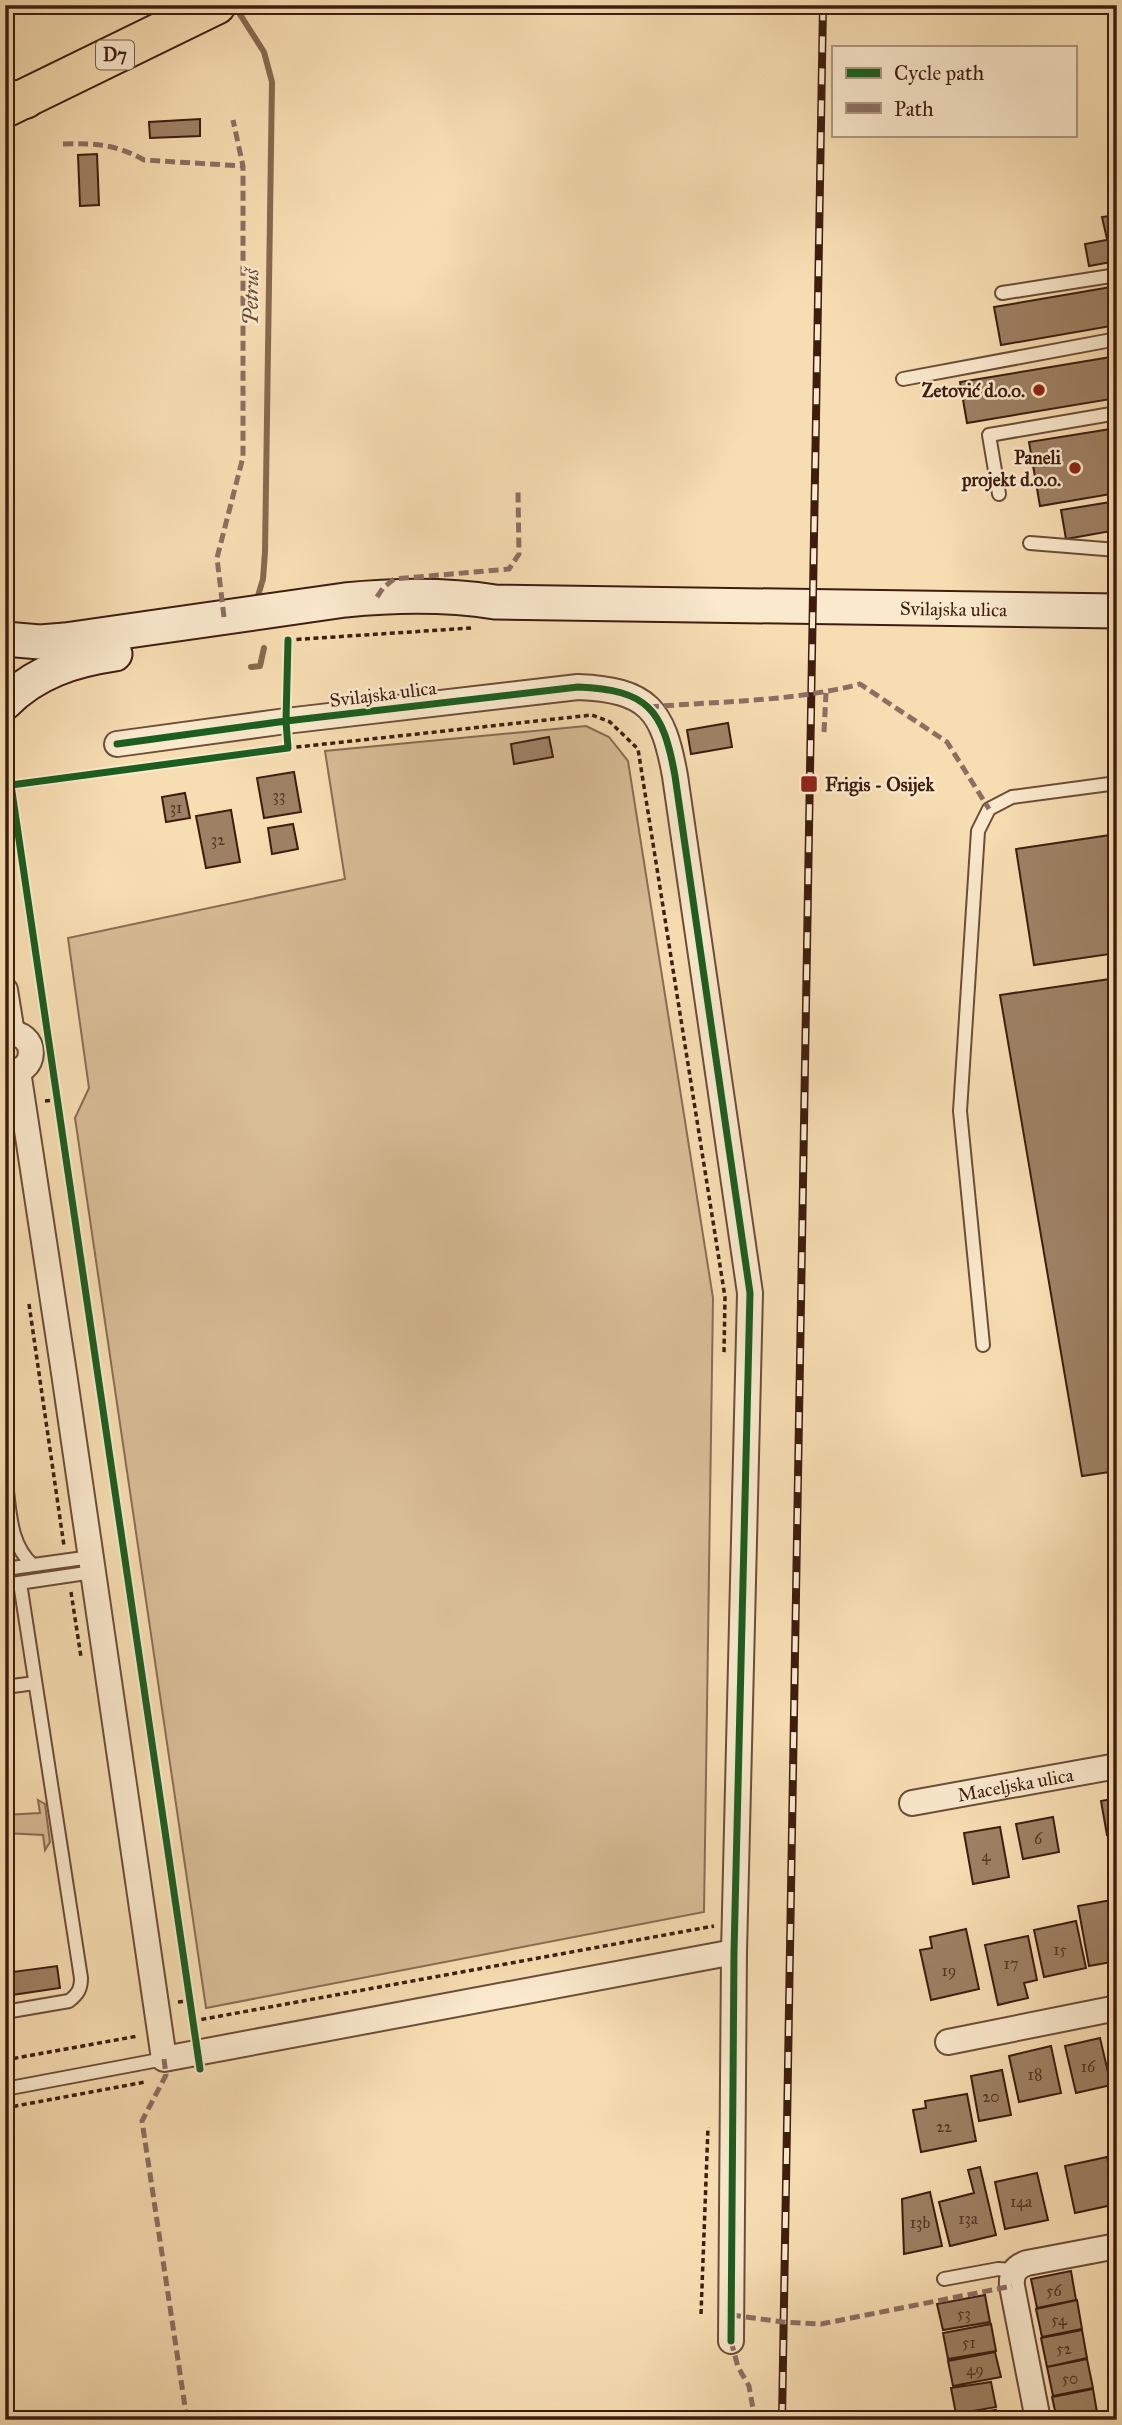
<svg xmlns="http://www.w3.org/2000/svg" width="1122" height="2425" viewBox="0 0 1122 2425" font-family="'IM FELL Great Primer',serif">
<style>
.green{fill:#d8bc96;stroke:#8b6c53;stroke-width:2}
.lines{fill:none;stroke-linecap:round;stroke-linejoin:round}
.stream{stroke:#876950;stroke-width:6}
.building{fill:#9e8164;stroke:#3e1d10;stroke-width:2}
.service-casing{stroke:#6c4d38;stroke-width:16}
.minor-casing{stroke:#6c4d38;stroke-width:28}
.secondary-casing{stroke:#3e1d10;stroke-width:37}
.primary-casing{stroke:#3e1d10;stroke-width:42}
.trunk-casing{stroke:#3e1d10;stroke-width:42}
.path{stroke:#3e1d10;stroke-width:3.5;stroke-dasharray:5 3.5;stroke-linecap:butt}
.service{stroke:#fae9cd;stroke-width:12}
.minor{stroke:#fae9cd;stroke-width:24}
.secondary{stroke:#fae9cd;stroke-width:33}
.primary{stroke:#f7ddb2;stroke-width:38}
.trunk{stroke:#f7ddb2;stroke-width:38}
.rail-casing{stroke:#3e1d10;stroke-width:8}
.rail{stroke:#fae9cd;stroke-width:5;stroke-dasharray:16;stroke-linecap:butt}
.quiet{stroke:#8d6e63;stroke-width:5;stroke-dasharray:10 5;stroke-linecap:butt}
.cycleway-casing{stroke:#fae9cd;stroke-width:11}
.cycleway{stroke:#1b5e20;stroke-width:7}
.poi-dot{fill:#8f2418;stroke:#fae9cd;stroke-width:2.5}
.labels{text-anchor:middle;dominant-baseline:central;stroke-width:5;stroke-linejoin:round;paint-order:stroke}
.number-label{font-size:16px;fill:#563625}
.shield{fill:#fae9cd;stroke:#765a49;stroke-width:2}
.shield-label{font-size:18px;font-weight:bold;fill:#3e1d10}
.poi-label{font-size:19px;font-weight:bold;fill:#3e1d10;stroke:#fae9cd;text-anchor:end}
.street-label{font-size:19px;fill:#3e1d10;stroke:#fae9cd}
.water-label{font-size:21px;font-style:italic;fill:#694935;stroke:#fae9cd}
</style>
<rect width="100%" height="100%" fill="#f7ddb2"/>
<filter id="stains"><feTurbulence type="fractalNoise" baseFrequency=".00286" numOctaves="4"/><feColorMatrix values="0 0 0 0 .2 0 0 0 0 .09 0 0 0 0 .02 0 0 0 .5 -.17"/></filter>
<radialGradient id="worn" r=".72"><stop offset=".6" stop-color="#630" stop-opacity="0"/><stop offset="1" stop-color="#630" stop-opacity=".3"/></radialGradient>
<!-- green -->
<path class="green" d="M586,726L609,737L628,761L713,1298L704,1912L206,2008L75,1118L89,1088L68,938L345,879L325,751Z
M38,1800L45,1804L50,1842L45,1850L43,1835L5,1833V1815L40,1813Z"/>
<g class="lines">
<!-- stream -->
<path class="stream" d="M234,5L264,52L272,82L265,552L263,579L257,599
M251,667L260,666L264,648"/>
</g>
<!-- building -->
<path class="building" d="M200,119V136L150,138L149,122Z
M97,154L99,205L80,206L78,155Z
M1117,215V237L1107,239L1102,217Z
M1117,238V261L1089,266L1085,244Z
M1117,286V325L1001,345L994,307Z
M1117,356V398L967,423L960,382Z
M1117,428V493L1040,506L1029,442Z
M1117,501V530L1066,539L1061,510Z
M728,723L732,747L691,754L687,730Z
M549,737L553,757L514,764L511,744Z
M294,772L301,812L264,818L257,778Z
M185,793L190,818L166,822L162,797Z
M231,810L240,862L206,868L196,816Z
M293,824L298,849L272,854L268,828Z
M1117,834V953L1034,965L1016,849Z
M1117,978V1471L1082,1476L1000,995Z
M1117,1798V1832L1107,1835L1101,1801Z
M1053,1817L1059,1852L1023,1859L1016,1824Z
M1000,1827L1009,1877L973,1884L964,1833Z
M1117,1899V1961L1089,1966L1078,1906Z
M1076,1921L1086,1968L1044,1977L1034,1930Z
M966,1929L979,1989L931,2000L920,1950L932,1948L930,1937Z
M1028,1936L1037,1980L1024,1983L1028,1998L998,2005L985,1945Z
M57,1966L60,1988L5,1996V1973Z
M1100,2038L1111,2085L1076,2093L1065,2046Z
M1051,2046L1061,2093L1019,2102L1009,2056Z
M1002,2070L1011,2115L979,2121L971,2076Z
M967,2094L976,2141L921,2152L913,2110L926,2108L925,2101Z
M1107,2157L1117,2204L1075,2213L1065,2166Z
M980,2167L996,2235L950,2246L939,2202L974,2193L968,2170Z
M1037,2173L1048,2220L1005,2229L995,2182Z
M930,2192L942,2246L904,2254L902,2199Z
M1071,2271L1076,2300L1037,2308L1031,2279Z
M985,2295L990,2322L943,2330L937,2304Z
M1077,2300L1082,2329L1042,2337L1036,2309Z
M991,2324L996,2351L948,2359L943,2333Z
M1082,2330L1087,2358L1047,2367L1041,2338Z
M995,2352L1001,2377L953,2386L948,2361Z
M1087,2359L1093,2388L1053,2396L1047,2367Z
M991,2382L996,2407L956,2414L951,2388Z
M1093,2389L1098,2418L1057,2420L1052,2397Z
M996,2410L998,2420H957L956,2416Z"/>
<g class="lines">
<!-- service casing -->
<g class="service-casing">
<path id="service" d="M1002,293L1117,275
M903,379L1117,339
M999,494L989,435L1117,413
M1030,543L1117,550
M983,1345L960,1111L978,831L989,809L1012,797L1117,783
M5,1476C10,1506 8,1544 33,1565
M5,1569L91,1557
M5,1585L93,1572
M5,1687L35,1683
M5,2012L69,2001C78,1994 81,1989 81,1978L20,1583
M5,2089L164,2059
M944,2279L998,2269L1015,2270"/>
</g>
<!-- minor casing -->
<g class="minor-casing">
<g id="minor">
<path d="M117,744L286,721L578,687C648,690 663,709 675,776L750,1293L734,1952L731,2341"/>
<path d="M5,990L12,1033"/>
<path d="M5,1034C40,1028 39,1078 5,1071"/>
<path d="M18,1071L64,1373L164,2059L734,1952"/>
<path id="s1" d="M912,1803L1117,1766"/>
<path d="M948,2042L1117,2008"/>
<path d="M1038,2420L1012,2286C1011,2274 1015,2267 1027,2263L1117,2246"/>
</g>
</g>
<!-- secondary casing -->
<g class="secondary-casing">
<g id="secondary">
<path id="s2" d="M5,639L40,642L65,640L345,600C396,595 444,594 495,602L1117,611"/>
<path d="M5,703C35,672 74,660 115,654"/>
</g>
</g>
<!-- primary casing -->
<g class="primary-casing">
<path id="primary" d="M5,108L216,5"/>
</g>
<!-- trunk casing -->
<g class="trunk-casing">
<path id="trunk" d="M5,102L25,99"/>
</g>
<!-- path -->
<path class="path" d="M288,640L471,628
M288,748L592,715L610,722L638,749L725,1297L724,1353
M45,1101L58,1100
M29,1304L64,1546
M71,1592L81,1657
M178,2002L190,2001
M193,2021L714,1926
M5,2060L138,2036
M5,2108L145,2082V2080
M701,2314L708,2127"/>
<!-- service -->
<use href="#service" class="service"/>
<!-- minor -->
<use href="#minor" class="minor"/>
<!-- secondary -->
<use href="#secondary" class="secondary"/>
<!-- primary -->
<use href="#primary" class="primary"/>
<!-- trunk -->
<use href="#trunk" class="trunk"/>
<!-- rail casing -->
<g class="rail-casing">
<path id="rail" d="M782,2420L823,5"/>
</g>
<!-- rail -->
<use href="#rail" class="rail"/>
<!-- quiet -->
<path class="quiet" d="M63,144C94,143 116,144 144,160L243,166
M377,597L383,588L394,579L509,569L519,554L518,492
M224,617L217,558L243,457V166L233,120
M649,707C720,701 791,702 860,684L947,742L989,809
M824,732L826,693
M164,2059L166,2075L142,2121L187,2420
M731,2315L783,2322L821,2324L1012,2286
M731,2341L738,2367L749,2386L755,2420"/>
<!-- cycleway casing -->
<g class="cycleway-casing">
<path id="cycleway" d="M117,744L286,721L578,687C648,690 663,709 675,776L750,1293L734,1952L731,2341
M200,2069L11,785L288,748L286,721L288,640"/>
</g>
<!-- cycleway -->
<use href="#cycleway" class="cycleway"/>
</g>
<!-- markers -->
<g class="poi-dot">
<circle cx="1039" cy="390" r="7"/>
<circle cx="1075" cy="468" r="7"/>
<rect x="800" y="775" width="18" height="18" rx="3.5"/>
</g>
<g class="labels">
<!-- number labels -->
<g class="number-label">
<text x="279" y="795">33</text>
<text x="176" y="807">31</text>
<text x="218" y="839">32</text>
<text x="1038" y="1838">6</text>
<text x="986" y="1855">4</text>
<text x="1060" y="1949">15</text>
<text x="1011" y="1963">17</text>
<text x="949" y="1970">19</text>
<text x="1088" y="2066">16</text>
<text x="1035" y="2074">18</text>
<text x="991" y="2096">20</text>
<text x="944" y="2126">22</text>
<text x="1021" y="2201">14a</text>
<text x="968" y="2218">13a</text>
<text x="920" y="2222">13b</text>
<text x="1054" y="2290">56</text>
<text x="964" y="2313">53</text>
<text x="1059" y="2319">54</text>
<text x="969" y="2342">51</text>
<text x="1064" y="2348">52</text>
<text x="975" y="2369">49</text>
<text x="1070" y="2378">50</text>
</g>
<!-- shield labels -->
<rect class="shield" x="96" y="40.5" width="38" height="29" rx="5"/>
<g class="shield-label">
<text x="115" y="55">D7</text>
</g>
<!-- poi labels -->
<g class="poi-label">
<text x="1025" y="390">Zetović d.o.o.</text>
<text x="1061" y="457">Paneli<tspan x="1061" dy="22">projekt d.o.o.</tspan></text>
<text x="825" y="784" text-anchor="start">Frigis - Osijek</text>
</g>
<!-- street labels -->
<g class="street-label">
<text stroke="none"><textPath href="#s2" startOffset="952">Svilajska ulica</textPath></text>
<text transform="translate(383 694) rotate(-7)">Svilajska ulica</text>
<text stroke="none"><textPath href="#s1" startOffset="105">Maceljska ulica</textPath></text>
</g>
<!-- water labels -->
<g class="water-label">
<text transform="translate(251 297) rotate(-89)">Petruš</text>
</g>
</g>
<!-- margin -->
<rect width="1122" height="2425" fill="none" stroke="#f7ddb2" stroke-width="28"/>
<rect x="7" y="7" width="1108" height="2411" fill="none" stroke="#3e1d10" stroke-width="3.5"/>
<rect x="14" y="14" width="1094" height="2397" fill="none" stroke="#3e1d10" stroke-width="2"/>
<!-- legend -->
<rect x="832" y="46" width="245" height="91" fill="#fae9cd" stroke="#af9781" stroke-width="2"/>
<rect x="846" y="68" width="35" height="10" fill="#1b5e20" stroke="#af9781" stroke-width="2"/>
<text x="894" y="80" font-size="21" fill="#3e1d10">Cycle path</text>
<rect x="846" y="103" width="35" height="10" fill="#8d6e63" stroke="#af9781" stroke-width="2"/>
<text x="894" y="116" font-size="21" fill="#3e1d10">Path</text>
<rect width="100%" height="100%" filter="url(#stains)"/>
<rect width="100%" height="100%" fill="url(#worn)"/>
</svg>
